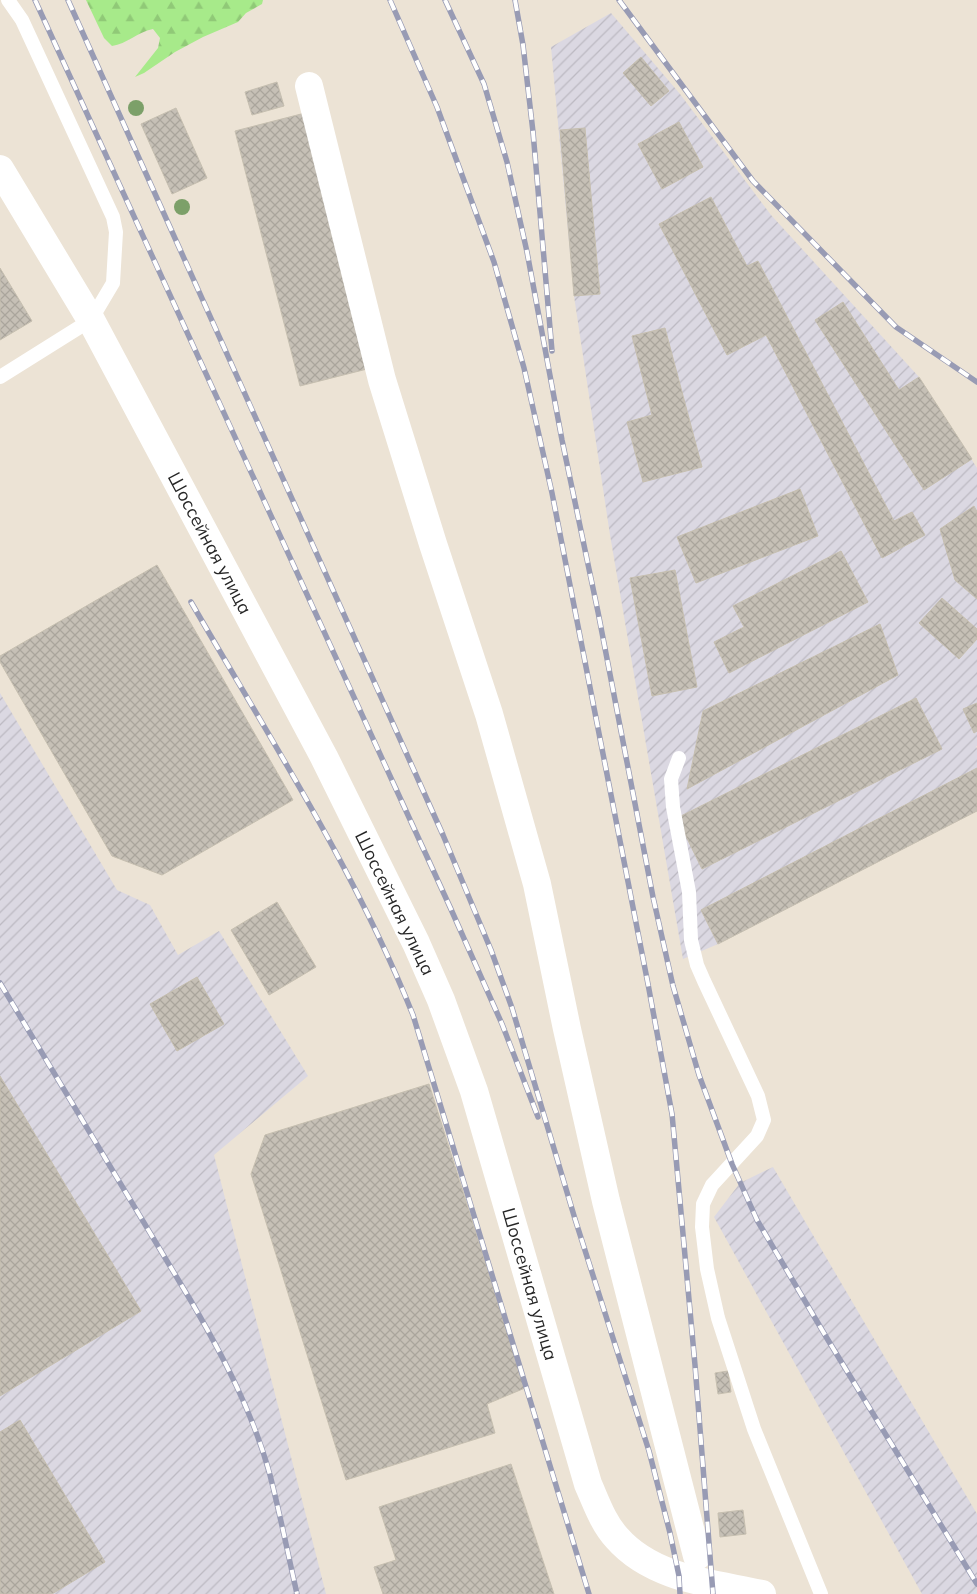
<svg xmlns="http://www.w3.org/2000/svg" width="977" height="1594" viewBox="0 0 977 1594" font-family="Mulish,sans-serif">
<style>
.industrial{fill:url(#industrial-furrows)}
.forest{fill:url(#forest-firs)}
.building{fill:url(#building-cross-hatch);stroke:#c6bfb0}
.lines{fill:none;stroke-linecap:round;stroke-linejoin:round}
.lane{stroke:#fff;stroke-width:14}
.street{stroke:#fff;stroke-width:28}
.secondary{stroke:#fff;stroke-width:28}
.rail-casing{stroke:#989bb4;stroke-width:5.5}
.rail{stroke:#fff;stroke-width:4;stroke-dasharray:11;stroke-linecap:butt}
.tree{fill:#7ca069}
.labels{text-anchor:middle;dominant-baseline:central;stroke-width:5;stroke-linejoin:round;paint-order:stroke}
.street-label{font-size:18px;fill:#262626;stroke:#fff}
</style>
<defs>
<pattern id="industrial-furrows" width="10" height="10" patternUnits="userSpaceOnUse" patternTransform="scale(1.25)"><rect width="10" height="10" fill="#dbd8e2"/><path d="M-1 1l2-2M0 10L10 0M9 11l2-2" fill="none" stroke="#bcb9c2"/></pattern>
<pattern id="forest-firs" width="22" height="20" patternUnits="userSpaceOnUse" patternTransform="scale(1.25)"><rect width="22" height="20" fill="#a7ea8a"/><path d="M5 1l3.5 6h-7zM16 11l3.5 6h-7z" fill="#90c977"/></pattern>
<pattern id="building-cross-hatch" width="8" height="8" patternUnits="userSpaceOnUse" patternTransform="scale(1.25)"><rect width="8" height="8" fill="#c6c0b6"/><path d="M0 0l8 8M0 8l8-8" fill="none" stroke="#aaa59c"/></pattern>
</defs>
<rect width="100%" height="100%" fill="#ece3d5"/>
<!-- industrial -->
<path class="industrial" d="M611,13L680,94L771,215L919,377L977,468V746H976L977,749V811L718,944L683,959L610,535L574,296L551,47Z
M0,693L117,890L150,905L178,955L219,931L308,1076L214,1155L326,1594H0Z
M773,1167L977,1514V1594H922L714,1217L740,1183Z"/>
<!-- forest -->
<path class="forest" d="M86,0H263L262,4L246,13L238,22L203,37L175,52L144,73L135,77L158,48L160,38L153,29C137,32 127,44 112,46L104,38Z"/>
<!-- building -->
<path class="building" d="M641,57L669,91L651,106L623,73Z
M277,82L284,106L252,115L245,92Z
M176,108L207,178L172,194L141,124Z
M305,113L371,368L300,386L235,131Z
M679,122L703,167L662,189L638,144Z
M585,128L600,294L574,296L560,130Z
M711,197L747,266L758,261L894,521L912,512L925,535L882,558L766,335L727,355L659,224Z
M0,268L32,321L0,340Z
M843,302L899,390L919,377L972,459L924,490L815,320Z
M665,328L702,467L643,482L627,422L652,415L632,336Z
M800,489L818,536L696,583L677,537Z
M974,506L977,512V599L955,580L940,529Z
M841,551L868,602L729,673L714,642L744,627L733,606Z
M157,565L293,800L162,875L112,856L0,662V656Z
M675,570L697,687L652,696L630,578Z
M942,598L977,629V639L959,659L919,623Z
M880,624L898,675L687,789L703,711Z
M916,698L942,749L702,869L677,818Z
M977,703V731L974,733L963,709Z
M977,768V811L718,944L701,910Z
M277,902L316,967L269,995L231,930Z
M197,977L224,1024L177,1051L150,1004Z
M0,1076L141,1311L0,1396Z
M429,1084L525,1388L487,1404L495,1433L346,1480L251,1174L265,1135Z
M728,1371L731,1392L718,1394L715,1373Z
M20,1420L105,1562L52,1594H0V1432Z
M511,1464L554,1594H383L374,1567L396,1560L379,1507Z
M743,1510L746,1534L720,1537L718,1513Z"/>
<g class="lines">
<!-- lane -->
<path class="lane" d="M0,377L91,320L113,283L116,232L113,217L22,20L8,0
M679,758L671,779L673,807L689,892L691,940L697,965L704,981L758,1096L764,1120L757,1136L712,1185L703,1204L702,1227L707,1269L718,1318L754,1429L821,1594"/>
<!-- street -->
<path class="street" d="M309,86L382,380L433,544L489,714L537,884L567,1029L606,1201L697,1556"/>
<!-- secondary -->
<path class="secondary" d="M0,169L91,320L324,757L416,943L441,1000L474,1091L588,1484C596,1502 603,1523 617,1538C653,1579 712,1583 762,1594"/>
<!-- rail casing -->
<g class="rail-casing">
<path id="rail" d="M35,0L450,907L502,1024L538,1117
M68,0L443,835L491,950L512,1008L575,1219L649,1451L670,1533L679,1576L680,1594
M390,0L437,107L494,262L524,368L552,493L648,984L672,1114L695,1365L713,1594
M445,0L484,84L507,162L527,252L562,440L598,612L653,897L673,986L699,1075L732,1164L757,1220L828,1340L977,1584
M515,0L523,45L533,132L552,351
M619,0L753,181L896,327L977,382
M191,602C269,737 355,870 413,1015L589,1594
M0,983L191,1301C223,1356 253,1413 270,1475C280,1514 288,1554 297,1594"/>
</g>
<!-- rail -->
<use href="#rail" class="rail"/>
</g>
<!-- trees -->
<g class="tree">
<circle cx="136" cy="108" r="8"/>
<circle cx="182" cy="207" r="8"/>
</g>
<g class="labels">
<!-- street labels -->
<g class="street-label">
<text transform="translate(210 543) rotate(62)">Шоссейная улица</text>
<text transform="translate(395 903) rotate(64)">Шоссейная улица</text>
<text transform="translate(530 1284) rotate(74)">Шоссейная улица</text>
</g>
</g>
</svg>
